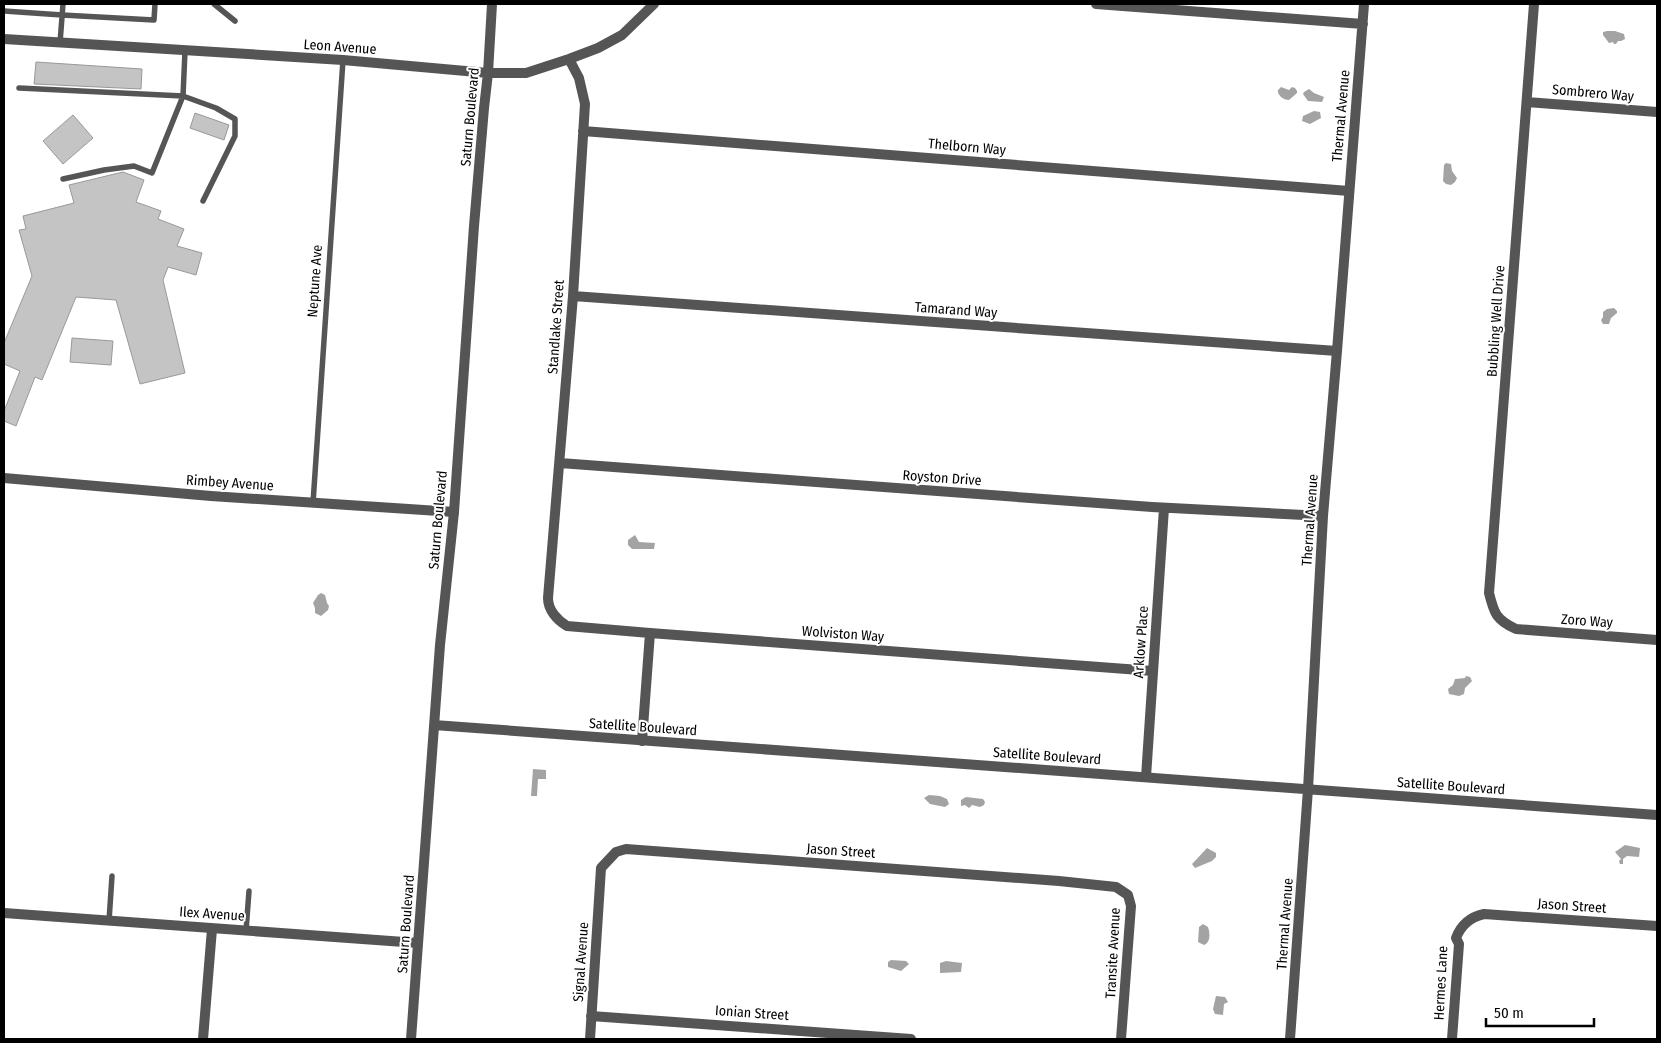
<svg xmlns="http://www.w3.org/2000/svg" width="1661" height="1043" viewBox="0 0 1661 1043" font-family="'Fira Sans Condensed',sans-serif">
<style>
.water{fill:#a3a3a3}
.building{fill:#c4c4c4;stroke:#999}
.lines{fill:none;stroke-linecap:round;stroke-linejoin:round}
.service{stroke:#555;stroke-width:5.5}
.minor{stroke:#555;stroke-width:10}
.tertiary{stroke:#555;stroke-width:10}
.labels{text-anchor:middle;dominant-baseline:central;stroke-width:4;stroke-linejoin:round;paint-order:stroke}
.street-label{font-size:14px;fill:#000;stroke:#fff}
</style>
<rect width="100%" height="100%" fill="#fff"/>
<!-- water -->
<path class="water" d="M1607,31H1615L1624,34L1625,39L1621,41H1618L1616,44H1614L1613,42L1609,43L1603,35V32Z
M1281,87L1289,90L1292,87L1295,88L1297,91V93L1289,100C1283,100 1277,95 1278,90Z
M1309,89L1314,93L1324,97L1322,102L1308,101L1303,94L1304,92Z
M1314,111L1320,112L1321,118L1310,124L1302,121L1303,116Z
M1446,163L1451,164L1452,171L1457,178L1455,182L1451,185L1446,184L1443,181L1444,165Z
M1614,308L1617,311V313L1611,318L1609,324H1603L1601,320L1603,317V312L1607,309Z
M635,535L639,542L655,543L654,549H632L628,545V540Z
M321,593L325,595L327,603L329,606L328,610L321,616L315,613V608L313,603L318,595Z
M1466,676L1470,677L1472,681L1465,688L1464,694L1459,696L1449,694L1448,689L1453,685L1455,679L1465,678Z
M533,769L546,770V779H538L537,796H531Z
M929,795L940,796L947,799L949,804L945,807L930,804L924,798Z
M966,797L983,799L985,802L984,805L980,807L972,805L969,808L965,805L961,806V800Z
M1625,845L1640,848L1639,857L1627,856L1623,859V864H1620L1619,861L1621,859L1615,852Z
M1207,848L1216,853V857L1212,861L1195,868L1192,864L1193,863Z
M1203,924L1208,927C1210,933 1211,942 1204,945L1198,942L1199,927Z
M891,960L906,961L909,964L901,971L888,967V962Z
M946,961L962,963L961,972L940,973V963Z
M1216,996L1225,997L1228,1002L1224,1004L1223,1015L1215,1014L1213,1009Z"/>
<!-- building -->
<path class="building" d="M36,62L142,69L141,89L34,84Z
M195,113L229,125L224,140L190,128Z
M73,115L93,138L63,164L43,141Z
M123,172L144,180L136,202L161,211L158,219L184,229L177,246L202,253L196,275L168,267L163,280L185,373L140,384L116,300L76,297L42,380L35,377L16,426L4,421V411L20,371L4,364V343L32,276L19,230L26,229L23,216L74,203L69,185Z
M72,338L113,341L111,365L70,362Z"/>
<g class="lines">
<!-- service -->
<path class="service" d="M214,4L235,21
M4,11L62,15L154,20L155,4
M60,43L63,4
M19,88L183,96L185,51
M63,179L104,170L134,166L152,173L183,96L216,108L235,119V136L203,201
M313,503L343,60
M109,921L112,876
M246,931L249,891"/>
<!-- minor -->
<path class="minor" d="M492,4L488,73H526L569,59L598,48L622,35L654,4
M1096,4L1363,24
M1534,4L1489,593C1494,613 1496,620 1516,629L1657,640
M569,59L579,78L585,104L573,296L548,598C548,610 557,620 567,626L650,633L1153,671
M1527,102L1657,112
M583,131L1349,191
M573,296L1337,351
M560,463L1152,507L1323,516
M4,478L211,496L454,512
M642,741L650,633
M1146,777L1164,508
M1308,789L1323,516L1337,351L1364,4
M4,913L418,943
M591,1016L911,1039
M203,1039L212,929
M590,1039L601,868L616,852L626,849L1059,881L1116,887L1128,895L1131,906L1121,1039
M1452,1039L1459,944L1456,938C1461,925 1470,917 1484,914L1657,926"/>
<!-- tertiary -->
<path class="tertiary" d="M4,39L343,60L488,73L484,108L474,226L454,512L440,645L411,1039
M434,725L1657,815
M1290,1039L1308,789"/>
</g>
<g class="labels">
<!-- street labels -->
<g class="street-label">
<text transform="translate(340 47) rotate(4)">Leon Avenue</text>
<text transform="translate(1593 93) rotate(5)">Sombrero Way</text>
<text transform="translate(1341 116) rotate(-85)">Thermal Avenue</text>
<text transform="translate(470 117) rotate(-85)">Saturn Boulevard</text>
<text transform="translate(967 147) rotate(5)">Thelborn Way</text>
<text transform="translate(315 281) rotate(-86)">Neptune Ave</text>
<text transform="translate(956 310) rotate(4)">Tamarand Way</text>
<text transform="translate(1496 321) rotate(-86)">Bubbling Well Drive</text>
<text transform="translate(556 327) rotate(-86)">Standlake Street</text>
<text transform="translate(942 478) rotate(4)">Royston Drive</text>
<text transform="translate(230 483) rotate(4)">Rimbey Avenue</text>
<text transform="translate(438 520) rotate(-85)">Saturn Boulevard</text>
<text transform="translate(1310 520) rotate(-86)">Thermal Avenue</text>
<text transform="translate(1587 621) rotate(4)">Zoro Way</text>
<text transform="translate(843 634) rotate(4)">Wolviston Way</text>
<text transform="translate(1141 642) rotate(-86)">Arklow Place</text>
<text transform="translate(643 727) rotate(4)">Satellite Boulevard</text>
<text transform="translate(1047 756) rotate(4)">Satellite Boulevard</text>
<text transform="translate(1451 786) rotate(4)">Satellite Boulevard</text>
<text transform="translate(841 851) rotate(4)">Jason Street</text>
<text transform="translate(1572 906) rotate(4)">Jason Street</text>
<text transform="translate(212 914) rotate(4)">Ilex Avenue</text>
<text transform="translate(406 924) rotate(-86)">Saturn Boulevard</text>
<text transform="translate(1285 924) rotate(-86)">Thermal Avenue</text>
<text transform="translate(1113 953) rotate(-87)">Transite Avenue</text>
<text transform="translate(581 962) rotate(-86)">Signal Avenue</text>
<text transform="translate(1441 983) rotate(-87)">Hermes Lane</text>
<text transform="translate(752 1013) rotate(4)">Ionian Street</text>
</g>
</g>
<!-- border -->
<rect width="1661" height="1043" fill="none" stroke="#000000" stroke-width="10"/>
<!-- scale -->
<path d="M1486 1018v8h108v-8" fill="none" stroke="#000000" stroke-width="2.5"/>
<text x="1494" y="1018" font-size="15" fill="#000000" stroke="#ffffff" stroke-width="4" paint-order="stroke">50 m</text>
</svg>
